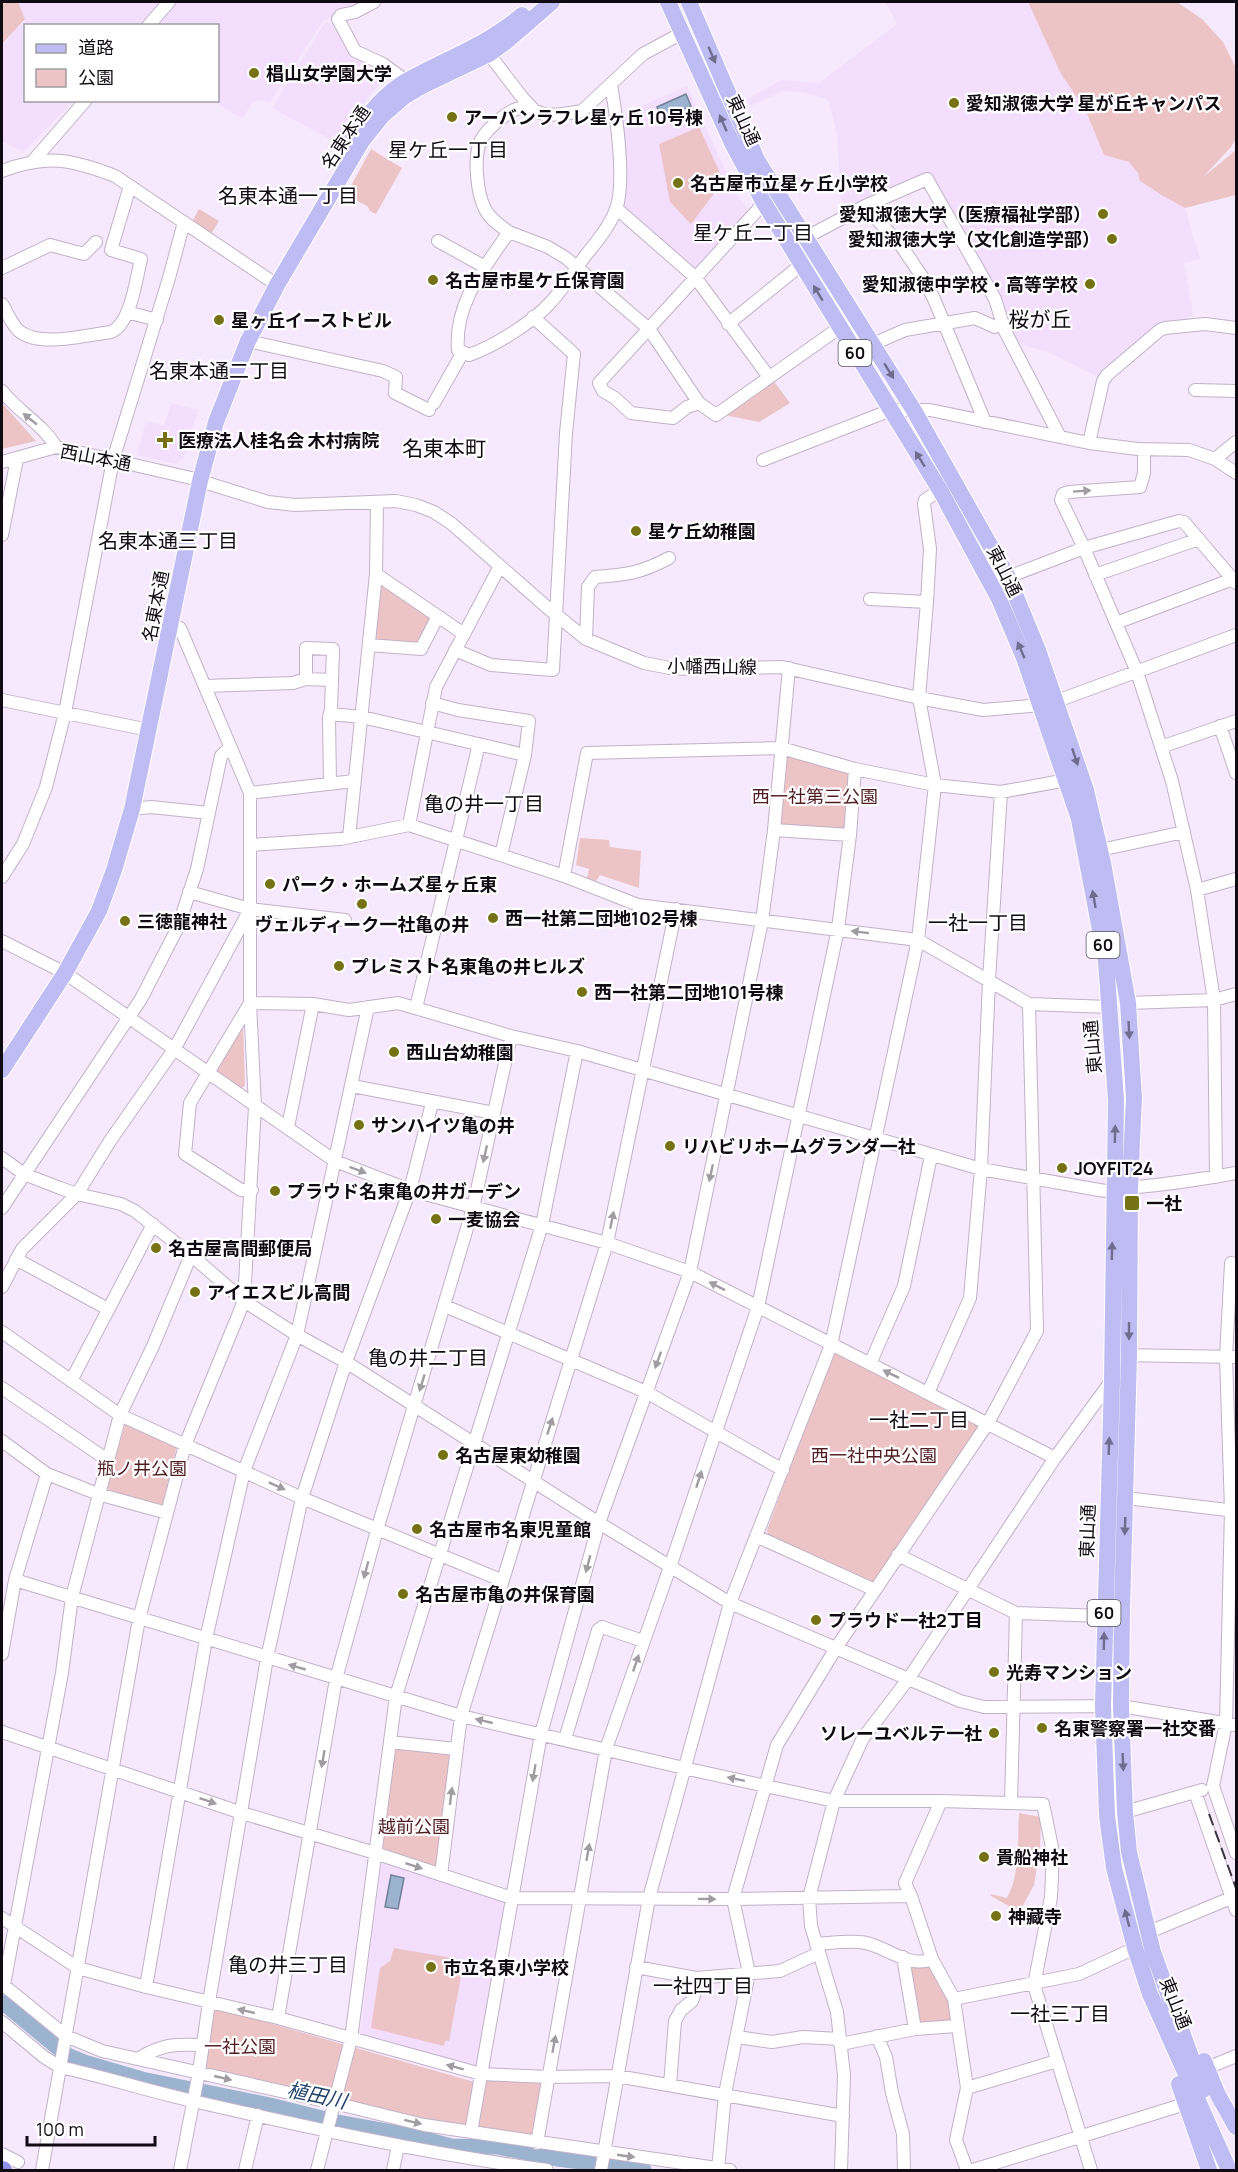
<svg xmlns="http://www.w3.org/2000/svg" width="1238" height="2172" viewBox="0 0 1238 2172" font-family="Manrope,'Noto Sans JP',sans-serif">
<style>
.built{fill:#f3defd}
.green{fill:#edc4c5}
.water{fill:#9cb3cf;stroke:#728197;stroke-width:1.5}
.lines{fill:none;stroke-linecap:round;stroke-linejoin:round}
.river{stroke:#9cb3cf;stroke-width:15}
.minor-casing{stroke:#c1b1c8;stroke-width:14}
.major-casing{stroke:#fff;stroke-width:18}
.highway-casing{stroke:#fff;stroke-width:20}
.minor{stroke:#fff;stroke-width:12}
.major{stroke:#bebcf2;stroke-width:16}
.highway{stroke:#928fe9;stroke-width:18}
.rail{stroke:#3b353f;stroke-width:2;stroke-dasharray:12 6;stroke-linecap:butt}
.oneway{fill:#706c8e}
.oneway2{fill:#9f9da1}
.poi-dot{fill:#747215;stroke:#fff;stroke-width:2}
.labels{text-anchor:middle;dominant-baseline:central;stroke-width:4.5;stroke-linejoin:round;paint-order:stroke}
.shield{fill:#fff;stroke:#58545a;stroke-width:1.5}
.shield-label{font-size:16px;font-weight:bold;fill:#100b13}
.poi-label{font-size:18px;font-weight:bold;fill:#100b13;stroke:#fff;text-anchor:start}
.street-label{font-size:18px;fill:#100b13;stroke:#fff}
.park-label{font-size:18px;fill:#4f1c22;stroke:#fff}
.neighbourhood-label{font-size:20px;fill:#100b13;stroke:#fff}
.water-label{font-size:20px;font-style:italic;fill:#21436a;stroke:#fff}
.quarter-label{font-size:21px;fill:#100b13;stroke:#fff}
</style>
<rect width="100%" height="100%" fill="#f6e9fd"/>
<!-- built -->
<path class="built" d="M18,2H364L324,20L270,102L260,100L253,102L242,119L213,101L218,100V26H26V100L74,101L23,152L2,141V46L25,19Z
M885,2H1028L1061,74L1085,109L1104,155L1129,162L1138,173L1140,181L1163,196L1185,208L1200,259L1184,263L1193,314L1184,321L1160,327L1102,379L1048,352L1022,345L1012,336L1003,305L928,172L849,210L841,198L837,133L828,100L806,93L783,91L751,106L747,99L782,80L819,83L897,24Z
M325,22L341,27L351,45L388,75L367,99L339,144L272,108Z
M687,86L736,194L751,214L698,267L691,268L626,210L622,202L626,172L619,116Z
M171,403L198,410L184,458L175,464L137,455L146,421L164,426Z
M386,1863L505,1901L476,2065L473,2068L362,2037L360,2034L381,1865Z"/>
<!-- green -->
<path class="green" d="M2,2H18L25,19L2,44Z
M1028,2H1177L1202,19L1223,42L1236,68V138L1231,147L1203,177L1236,150V195L1185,208L1163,196L1140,181L1138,173L1129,162L1104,155L1085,109L1061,74Z
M699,127L726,186L716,191L691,224L670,202L659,144Z
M371,149L402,168L376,214L370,211L367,206L346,195Z
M199,209L219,221L211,234L192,222Z
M773,380L790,403L759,422L724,415Z
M2,403L36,441L2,449Z
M382,581L432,615L417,648L374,647Z
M784,753L852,770L848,829L780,827Z
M580,838L609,840L610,847L641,851L639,888L600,875L596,881L587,878L589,869L576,865Z
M243,1024L245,1086L239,1089L214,1069Z
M837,1351L977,1423L979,1429L875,1585L768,1535L767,1530L833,1352Z
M126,1421L177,1446L162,1507L107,1489Z
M394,1747L452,1753L439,1864L434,1867L382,1851Z
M1019,1813L1041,1817L1040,1849L1034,1885L1021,1909H1014L991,1896V1894L1007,1898C1021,1871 1017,1843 1019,1813Z
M394,1948L464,1960L449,2041H445L444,2046L371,2028L380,1968L390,1961Z
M910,1964L931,1965L951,2000L952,2019L950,2022H920Z
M217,2008L471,2081L540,2080L542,2082L532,2136L524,2139L331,2100L201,2067L214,2011Z"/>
<!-- water -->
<path class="water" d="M686,94L691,106L662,118L657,107Z
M391,1875L404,1878L398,1909L385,1907Z"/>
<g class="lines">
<!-- river -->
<path class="river" d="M2,2002L65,2054L84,2062L142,2079L270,2105L342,2123L414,2136L451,2146L497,2147L557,2159L644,2170"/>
<!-- minor casing -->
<g class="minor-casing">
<path id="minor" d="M374,2L355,12L341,15L338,19L355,51L383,64L406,81
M148,26L169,2
M490,47L489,54L521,96L535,111L547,115L563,114L582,111L643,54L682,33
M535,111C531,110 525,108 521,108C509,109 487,129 481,140C473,156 477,194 485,209C490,219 500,226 509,232C484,268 454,304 458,350L469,355C493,347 533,322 550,303C563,289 574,271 586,255C597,241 610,226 616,209C626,183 616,113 611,85
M33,161L86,100
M2,171C47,154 71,159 115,176L277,285
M865,206L902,247L923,278L934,299L985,422
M616,208L695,277L769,377
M509,232L548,247L566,258L649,329L699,403L716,415L839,328
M805,238L865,206L927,179L995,299L1005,331L1060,437
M438,241L485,267
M2,268L50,245L84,254L96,242
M2,304C7,312 12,325 19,331C40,348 86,335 111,332C131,324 136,279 141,259L111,250L130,186
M127,312L157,320
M728,324L801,265
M248,341L383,371L396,377L395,393L429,410
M873,344L905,330L975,318L995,327L1003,324
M1195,390L1236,391
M2,391C18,412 43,424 56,447
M434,403L463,352
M699,403L687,407L673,418L631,413L615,398L603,391L599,383L764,203
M1089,443L1103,381L1107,375L1160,330L1165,328L1205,324L1236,328
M1144,449V473L1140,487L1069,492L1063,494L1061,500L1084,548L1137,672L1172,781L1197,890L1214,1000L1216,1177
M1215,459L1236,442
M763,460L891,410H930L1089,443L1138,449L1189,450L1215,459L1236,473
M2,462L56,447L191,478L268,502L295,505L396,501L416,505L434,512L452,524L549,609L586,639L644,663L670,668L689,669L782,667L919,698L983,710L1041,705L1057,701L1236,635
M2,535L17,459
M376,574L464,634
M1095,575L1199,539
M1008,577L1084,548L1179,521L1184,522L1236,583
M870,599L927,602L930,549L924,504L925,500L940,490
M1116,623L1233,579
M586,639L588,587L595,577C626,575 641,573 669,558
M369,645L421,649L438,616
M455,650L491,665L553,670L566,433L574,354L533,317
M306,679L331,680
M205,686L293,683L306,679V648L333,649L331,710L329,717L330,784
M2,700L139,728
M432,703L458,710L529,721L525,755
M330,714L362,717L525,755L501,855
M1220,726L1236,773
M1161,747L1236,721
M250,793L354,781
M132,809L151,807L209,813
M409,825L436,687L500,566
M774,830L850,835
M349,837L376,574L377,502
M250,845L340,839L409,825L564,876L638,905L918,940L1029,1004L1037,1331L988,1423L836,1648L777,1745L733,1899L749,1973L725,2094L718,2170
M1100,850L1184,832
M564,876L587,753L781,748L855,769L935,785L1001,792L1067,780
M2,877L23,844L46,787L65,713L113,460L169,278L184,222
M1197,890L1236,879
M189,892L250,909L345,920
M2,941L65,973L335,1161L410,1190L607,1243L690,1272L1055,1458
M1128,1003L1214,1000L1236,994
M1029,1004L1109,1007
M416,1008L479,744
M352,1086L494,1113
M288,1127L313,1004
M2,1158L24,1174L60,1188L77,1194L121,1204L135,1211L191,1255L244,1301L297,1335L346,1362L599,1523L730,1603L960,1701L984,1707L1121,1706L1236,1725
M252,1190H241L185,1154L190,1103L250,1003L313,1004L349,1010L398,1003L511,1036L577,1051L981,1169L1099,1190C1117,1193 1120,1189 1137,1187C1170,1184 1203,1179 1236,1173
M2,1208L141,999L178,927L197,869L221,756L230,747
M16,1259L108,1309
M1236,1264L1231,1263L1226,1357L1231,1510L1226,1723L1213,1786L1236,1853
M2,1287L22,1249L77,1194L110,1141L175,1048L249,911
M445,1306L646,1392L783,1470
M2,1332L120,1415L302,1498L501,1580
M1121,1355L1236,1357
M870,1364L904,1286L931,1156
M71,1381L153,1224
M2,1388L109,1461
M928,1393L970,1298L981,1169L989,980L1001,792
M2,1441L47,1474L98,1494L167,1513
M1126,1498L1236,1511
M756,1536L875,1590
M898,1555L1016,1613L1104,1616
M15,1580L461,1716L684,1768L834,1801H941L1043,1804L1053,1852L1051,1897L1034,1985L1091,2170
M2,1654L15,1580L47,1474
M2,1732L242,1813L375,1853L512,1898L733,1899L911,1896
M565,1739L598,1630L602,1627L643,1641
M390,1742L456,1749
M1195,1792L1236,1910
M941,1801L905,1883L911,1896L932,1959L954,1999L967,2088L956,2140L967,2170
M1011,1803L1016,1613
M1125,1812L1202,1790
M441,1875L461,1716L607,1243L676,909
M2,1918L78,1968L146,1987L278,2018L481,2074L549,2077L617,2076L843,2116
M1149,1932L1231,1898
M816,1944C830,1943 845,1941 859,1942C884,1943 907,1970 932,1959
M903,1957L915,2029
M636,1967L696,1978L780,1971L819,1953
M2,1984L66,2036L102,2051L334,2103L424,2125L730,2170
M4,1985L62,1673L72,1597L120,1415L153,1346L191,1255
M146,1987L206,1639L244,1471L297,1335L368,1007
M954,1999L1079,1974L1135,1948
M278,2018L336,1679L377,1530L473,1208L511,1036
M2,2022L44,2057L60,2067C105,2077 149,2091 193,2101C311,2128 428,2154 547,2170
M877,2036L886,2057L892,2093L903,2134L904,2170
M737,2037L772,2042L803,2037L840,2039
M841,2044L915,2029L957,2026
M138,2059C162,2044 174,2044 202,2045
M1207,2068L1236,2056
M670,2085L675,2021L681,2010L692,2001L694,1995L696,1978
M967,2088L1057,2061
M471,2132L541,1734L599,1523L690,1272L762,921L774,830L789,668
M537,2143L606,1749L670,1567L758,1307L838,929L850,835L855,769
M2,2154L18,2162
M42,2170L139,1619L185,1445L244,1301L255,1106L250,1003V793L180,628L160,624
M180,2170L199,2072L209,2002L267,1658L302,1498L346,1362L410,1190L432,1103
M245,2170L258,2115
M317,2170L351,2039L396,1696L542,1225L577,1051
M393,2170L398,2146
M601,2170L649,1898L730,1603L831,1345L918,940L935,785L919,698L927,602
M841,2170L844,2075L837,2012L811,1926L809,1898L834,1801L863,1738L909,1678L1055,1458L1112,1380
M973,2170L1185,2104"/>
</g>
<!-- major casing -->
<g class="major-casing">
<path id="major" d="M668,2L732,143L764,203L940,490L999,599L1024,658L1079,819L1106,962L1116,1100L1112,1380L1103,1706L1107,1816L1114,1868L1135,1948L1150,1994L1229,2170
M689,2L757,160L913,409L1008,577L1038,650L1086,790L1103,863L1128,1003L1134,1098L1130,1188L1129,1355L1122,1609L1121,1706L1125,1812L1129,1852L1153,1952L1203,2090
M348,144C363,120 383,94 408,80C446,59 489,44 522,15
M2,1070L65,973L99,911L114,870L132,809L200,481L216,422L248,341L277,285L362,141L382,116L405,96L422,86L489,54L507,41L552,2
M1204,2061L1218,2095L1236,2127
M1179,2084L1209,2170"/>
</g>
<!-- highway casing -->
<g class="highway-casing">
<path id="highway" d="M2,2170H3"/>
</g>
<!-- minor -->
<use href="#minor" class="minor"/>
<!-- major -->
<use href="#major" class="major"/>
<!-- highway -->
<use href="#highway" class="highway"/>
<!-- rail -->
<path class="rail" d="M1209,1814L1236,1888"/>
</g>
<!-- one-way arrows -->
<defs><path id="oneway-solid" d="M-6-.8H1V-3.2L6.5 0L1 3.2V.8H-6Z" transform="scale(1.5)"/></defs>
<g class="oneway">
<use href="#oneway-solid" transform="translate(712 55) rotate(67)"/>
<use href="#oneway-solid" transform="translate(723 123) rotate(-114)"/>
<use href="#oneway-solid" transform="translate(818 293) rotate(-121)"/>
<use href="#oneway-solid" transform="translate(889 371) rotate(58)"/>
<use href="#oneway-solid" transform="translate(920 459) rotate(-122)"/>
<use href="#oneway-solid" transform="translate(1021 650) rotate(-113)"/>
<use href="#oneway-solid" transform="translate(1075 757) rotate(72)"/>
<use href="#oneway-solid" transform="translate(1094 899) rotate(-100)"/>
<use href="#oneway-solid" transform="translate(1129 1030) rotate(87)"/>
<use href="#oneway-solid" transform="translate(1115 1134) rotate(-89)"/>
<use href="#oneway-solid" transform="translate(1112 1251) rotate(-89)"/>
<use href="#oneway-solid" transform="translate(1129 1331) rotate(90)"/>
<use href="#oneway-solid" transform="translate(1109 1446) rotate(-88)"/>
<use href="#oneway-solid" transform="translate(1125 1526) rotate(92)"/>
<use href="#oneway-solid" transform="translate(1104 1641) rotate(-89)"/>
<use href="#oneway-solid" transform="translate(1123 1762) rotate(88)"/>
<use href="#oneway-solid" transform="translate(1127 1918) rotate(-105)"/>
</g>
<g class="oneway2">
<use href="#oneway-solid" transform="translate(30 419) rotate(-141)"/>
<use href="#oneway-solid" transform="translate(1082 491) rotate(-4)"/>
<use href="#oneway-solid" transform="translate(860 932) rotate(-173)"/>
<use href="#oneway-solid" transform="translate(485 1154) rotate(103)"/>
<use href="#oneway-solid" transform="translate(358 1170) rotate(21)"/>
<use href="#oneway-solid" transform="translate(711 1173) rotate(102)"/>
<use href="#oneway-solid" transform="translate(612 1220) rotate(-78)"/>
<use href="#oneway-solid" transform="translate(717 1286) rotate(-153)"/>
<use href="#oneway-solid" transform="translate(658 1360) rotate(110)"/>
<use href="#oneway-solid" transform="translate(891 1374) rotate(-154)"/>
<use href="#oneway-solid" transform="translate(422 1383) rotate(107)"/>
<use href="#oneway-solid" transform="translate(550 1426) rotate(-72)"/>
<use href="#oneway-solid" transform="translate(699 1479) rotate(-72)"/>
<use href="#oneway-solid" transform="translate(277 1486) rotate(24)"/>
<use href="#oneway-solid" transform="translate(588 1564) rotate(105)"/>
<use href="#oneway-solid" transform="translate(366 1570) rotate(105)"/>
<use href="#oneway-solid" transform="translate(636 1663) rotate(-71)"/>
<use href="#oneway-solid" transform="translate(297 1667) rotate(-164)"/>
<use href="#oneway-solid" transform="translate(484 1721) rotate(-167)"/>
<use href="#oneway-solid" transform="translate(323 1759) rotate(100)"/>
<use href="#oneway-solid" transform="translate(534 1773) rotate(100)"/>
<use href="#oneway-solid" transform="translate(736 1779) rotate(-168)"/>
<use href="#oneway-solid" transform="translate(451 1796) rotate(-83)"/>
<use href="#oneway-solid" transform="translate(208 1801) rotate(19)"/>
<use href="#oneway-solid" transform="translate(588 1852) rotate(-80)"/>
<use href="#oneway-solid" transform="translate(414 1866) rotate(18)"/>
<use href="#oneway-solid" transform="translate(707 1899) rotate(1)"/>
<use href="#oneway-solid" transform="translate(246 2011) rotate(-167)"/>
<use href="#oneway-solid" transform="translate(554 2044) rotate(-80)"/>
<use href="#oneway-solid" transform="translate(455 2067) rotate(-165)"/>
<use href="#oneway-solid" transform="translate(223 2078) rotate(13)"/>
<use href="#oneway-solid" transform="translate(413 2122) rotate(14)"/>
<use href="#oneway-solid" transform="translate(626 2156) rotate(8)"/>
</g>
<!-- markers -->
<g class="poi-dot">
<circle cx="254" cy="73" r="6"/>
<circle cx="954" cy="103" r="6"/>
<circle cx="452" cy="117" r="6"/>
<circle cx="678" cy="183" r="6"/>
<circle cx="1103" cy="214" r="6"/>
<circle cx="1112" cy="239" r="6"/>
<circle cx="433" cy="280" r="6"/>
<circle cx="1090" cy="284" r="6"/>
<circle cx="219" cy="320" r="6"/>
<path d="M162 431h6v6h6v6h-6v6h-6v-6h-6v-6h6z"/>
<circle cx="636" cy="531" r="6"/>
<circle cx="270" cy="884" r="6"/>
<circle cx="362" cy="904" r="6"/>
<circle cx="493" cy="918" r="6"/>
<circle cx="125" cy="921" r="6"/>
<circle cx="339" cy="966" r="6"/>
<circle cx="582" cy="992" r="6"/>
<circle cx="394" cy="1052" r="6"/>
<circle cx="359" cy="1125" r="6"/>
<circle cx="670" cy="1146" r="6"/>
<circle cx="1062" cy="1168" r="6"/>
<circle cx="275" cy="1191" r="6"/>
<rect x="1124" y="1195" width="16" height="16" rx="3"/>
<circle cx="436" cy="1219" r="6"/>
<circle cx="156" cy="1248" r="6"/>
<circle cx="195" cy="1292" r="6"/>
<circle cx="443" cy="1455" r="6"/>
<circle cx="417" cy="1529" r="6"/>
<circle cx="403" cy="1594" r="6"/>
<circle cx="816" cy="1620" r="6"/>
<circle cx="994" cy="1672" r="6"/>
<circle cx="1042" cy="1728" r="6"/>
<circle cx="994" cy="1733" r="6"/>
<circle cx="984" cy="1857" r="6"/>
<circle cx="996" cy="1916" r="6"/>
<circle cx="431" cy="1967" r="6"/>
</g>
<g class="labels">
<!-- shield labels -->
<g class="shield">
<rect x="838.5" y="340" width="33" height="26" rx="4.5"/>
<rect x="1086.5" y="932" width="33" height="26" rx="4.5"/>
<rect x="1087.5" y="1600" width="33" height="26" rx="4.5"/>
</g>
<g class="shield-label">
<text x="855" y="353">60</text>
<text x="1103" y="945">60</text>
<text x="1104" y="1613">60</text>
</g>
<!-- poi labels -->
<g class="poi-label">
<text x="266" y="73">椙山女学園大学</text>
<text x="966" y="103">愛知淑徳大学 星が丘キャンパス</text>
<text x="464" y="117">アーバンラフレ星ヶ丘 10号棟</text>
<text x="690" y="183">名古屋市立星ヶ丘小学校</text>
<text x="1091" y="214" text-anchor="end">愛知淑徳大学（医療福祉学部）</text>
<text x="1100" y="239" text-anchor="end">愛知淑徳大学（文化創造学部）</text>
<text x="445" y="280">名古屋市星ケ丘保育園</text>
<text x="1078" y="284" text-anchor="end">愛知淑徳中学校・高等学校</text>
<text x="231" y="320">星ヶ丘イーストビル</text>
<text x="178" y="440">医療法人桂名会 木村病院</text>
<text x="648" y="531">星ケ丘幼稚園</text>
<text x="282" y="884">パーク・ホームズ星ヶ丘東</text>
<text x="505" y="918">西一社第二団地102号棟</text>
<text x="137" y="921">三徳龍神社</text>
<text x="362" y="924" text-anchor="middle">ヴェルディーク一社亀の井</text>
<text x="351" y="966">プレミスト名東亀の井ヒルズ</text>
<text x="594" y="992">西一社第二団地101号棟</text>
<text x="406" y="1052">西山台幼稚園</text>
<text x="371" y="1125">サンハイツ亀の井</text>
<text x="682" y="1146">リハビリホームグランダ一社</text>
<text x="1074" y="1168">JOYFIT24</text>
<text x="287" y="1191">プラウド名東亀の井ガーデン</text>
<text x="1146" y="1203">一社</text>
<text x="448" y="1219">一麦協会</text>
<text x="168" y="1248">名古屋高間郵便局</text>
<text x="207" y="1292">アイエスビル高間</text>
<text x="455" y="1455">名古屋東幼稚園</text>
<text x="429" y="1529">名古屋市名東児童館</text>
<text x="415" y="1594">名古屋市亀の井保育園</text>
<text x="828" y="1620">プラウド一社2丁目</text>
<text x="1006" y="1672">光寿マンション</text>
<text x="1054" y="1728">名東警察署一社交番</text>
<text x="982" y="1733" text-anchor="end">ソレーユベルテ一社</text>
<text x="996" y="1857">貴船神社</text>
<text x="1008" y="1916">神藏寺</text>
<text x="443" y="1967">市立名東小学校</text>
</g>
<!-- street labels -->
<g class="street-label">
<text transform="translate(744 120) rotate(65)">東山通</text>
<text transform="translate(345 137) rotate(-56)">名東本通</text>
<text transform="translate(96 457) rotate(11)">西山本通</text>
<text transform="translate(1005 571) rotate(63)">東山通</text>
<text transform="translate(155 606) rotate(-79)">名東本通</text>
<text transform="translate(712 666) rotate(1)">小幡西山線</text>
<text transform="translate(1092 1047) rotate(-95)">東山通</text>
<text transform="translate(1087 1531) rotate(-88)">東山通</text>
<text transform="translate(1176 2003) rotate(68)">東山通</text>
</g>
<!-- park labels -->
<g class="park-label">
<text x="815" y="796">西一社第三公園</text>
<text x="874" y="1455">西一社中央公園</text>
<text x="142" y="1468">瓶ノ井公園</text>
<text x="414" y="1826">越前公園</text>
<text x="240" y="2046">一社公園</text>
</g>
<!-- neighbourhood labels -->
<g class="neighbourhood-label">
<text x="448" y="149">星ケ丘一丁目</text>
<text x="288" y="195">名東本通一丁目</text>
<text x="753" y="232">星ケ丘二丁目</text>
<text x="219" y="370">名東本通二丁目</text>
<text x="168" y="540">名東本通三丁目</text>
<text x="484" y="803">亀の井一丁目</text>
<text x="978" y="922">一社一丁目</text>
<text x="428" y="1357">亀の井二丁目</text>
<text x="919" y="1419">一社二丁目</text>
<text x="288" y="1964">亀の井三丁目</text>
<text x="703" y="1985">一社四丁目</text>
<text x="1060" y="2013">一社三丁目</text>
</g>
<!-- water labels -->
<g class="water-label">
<text transform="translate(317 2095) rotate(12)">植田川</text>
</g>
<!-- quarter labels -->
<g class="quarter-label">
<text x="1040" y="319">桜が丘</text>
<text x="444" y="448">名東本町</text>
</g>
</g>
<!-- border -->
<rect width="1238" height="2172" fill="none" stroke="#100b13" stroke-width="6"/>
<!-- legend -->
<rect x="24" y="24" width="195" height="78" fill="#ffffff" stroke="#9f9da1" stroke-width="1.5"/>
<rect x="36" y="44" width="30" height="9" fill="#bebcf2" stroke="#9f9da1" stroke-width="1.5"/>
<text x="78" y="54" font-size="18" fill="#100b13">道路</text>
<rect x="36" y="69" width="30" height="18" fill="#edc4c5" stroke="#9f9da1" stroke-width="1.5"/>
<text x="78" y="84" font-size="18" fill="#100b13">公園</text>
<!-- scale -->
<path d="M27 2136v9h128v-9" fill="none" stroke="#100b13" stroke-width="3"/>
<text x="36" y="2136" font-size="18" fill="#100b13" stroke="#ffffff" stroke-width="4.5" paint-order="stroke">100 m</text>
</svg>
